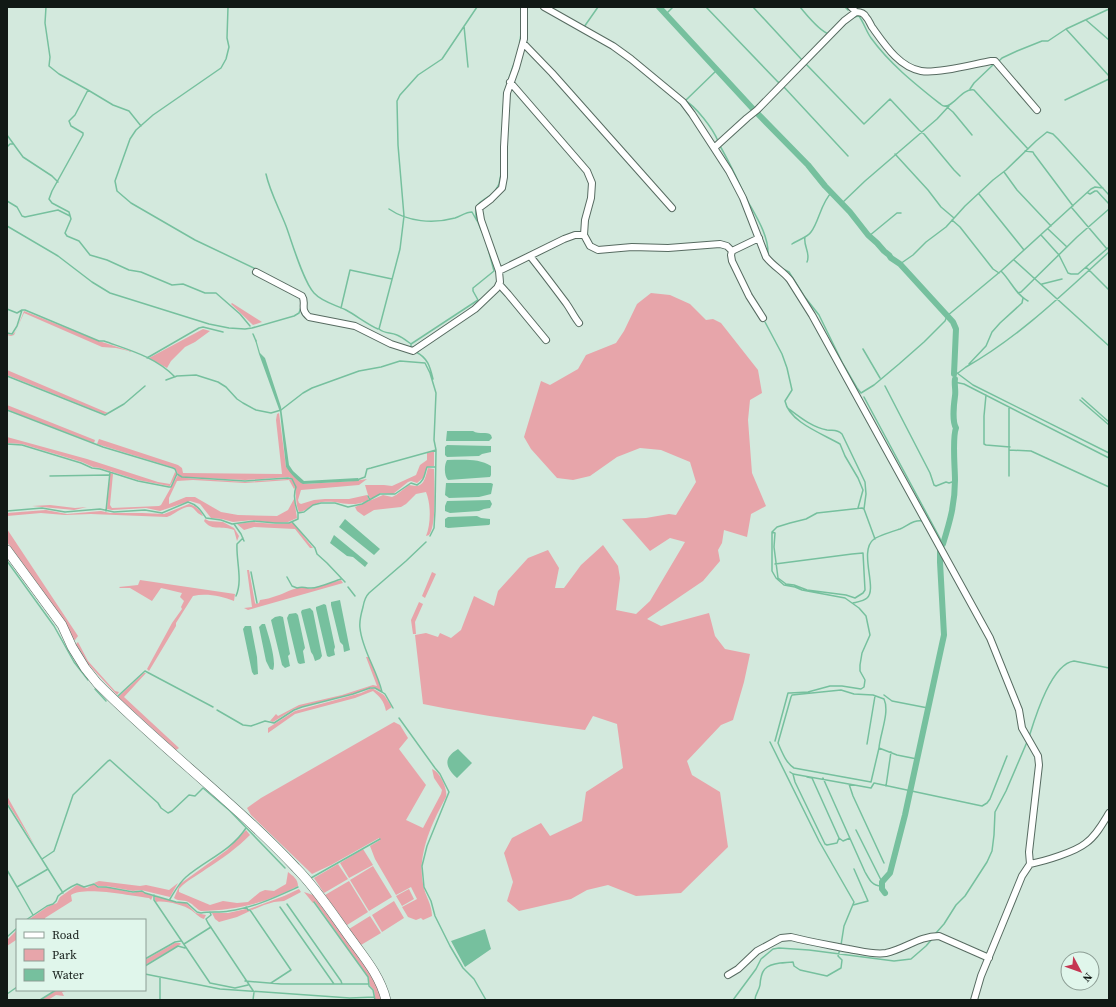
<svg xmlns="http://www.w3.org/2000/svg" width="1116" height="1007" viewBox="0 0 1116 1007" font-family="'Source Serif 4',serif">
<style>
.green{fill:#e7a5aa}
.water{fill:#76c09e}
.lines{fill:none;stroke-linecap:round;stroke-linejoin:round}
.stream{stroke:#76c09e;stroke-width:1.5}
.canal{stroke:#76c09e;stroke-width:6}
.street-casing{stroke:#576b61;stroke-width:8}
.secondary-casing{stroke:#576b61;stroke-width:10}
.street{stroke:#fff;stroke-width:6}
.secondary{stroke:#fff;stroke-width:9}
</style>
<rect width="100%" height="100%" fill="#d3e9dd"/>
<!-- green -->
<path class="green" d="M651,293L670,295L690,304L706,320L713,319L721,323L758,370L762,393L750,400L748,420L752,473L766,506L751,514L747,537L724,530L722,543L718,550L720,561L703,581L647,619L661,626L709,613L715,636L725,649L750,654L744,682L733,720L721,725L687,761L692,775L720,792L728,847L681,893L636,896L608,885L587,890L571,899L519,911L507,901L513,882L504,853L512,838L541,823L550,836L582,821L586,792L623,768L617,724L593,716L585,730C531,722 476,715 423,704L415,635L426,633L438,637L440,633L451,638L461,630L474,596L494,606L498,591L528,558L548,550L559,568L555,588H564L581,565L603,545L618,566L620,578L616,610L636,614L650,601L685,542L670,538L650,551L622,519L646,518L669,514L676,515L696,482L690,462L661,450L640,448L617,457L590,476L573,480L557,478L531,449L524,437L541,381L550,385L578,369L586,355L616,343L624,331L637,304Z
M232,303L262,322L253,325L231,304Z
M24,311L99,341L133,352L116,348L102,347L24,313L14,335L11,336L7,335V334L12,335L16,331Z
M203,329L210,331L195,342L185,347L171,361L167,368L149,358Z
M7,370L108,413L104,414L7,375Z
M7,405L95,440L94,443L16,413L7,409Z
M279,413L286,467L304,484L354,481L367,479L359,485L301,490L298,500L299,503L301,504L314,500L325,499H349L367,495L369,500C349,509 342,500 322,502C313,503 308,511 299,512C294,501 298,489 292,479L289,477L245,480L183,477L178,474L175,468L97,444L99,439L178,465L182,468L183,473L282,474L276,420L277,414Z
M7,437L87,459L158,482L170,484L175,472L177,474L170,486H169L138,480L100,468L93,467L82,462L22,444L7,443Z
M434,451V466L427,467L423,478L417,483L411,481L408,482L393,494L381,493L371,499L368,495L365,485H384L392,486L416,475L420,465L427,460V453Z
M428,468L434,469C434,482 437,525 429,535L426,536C431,524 431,504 426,492L416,494L406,504L401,507L374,510L364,516L357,511L355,507L383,495L392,497L396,495L409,485C411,485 413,486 416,486C425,486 426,474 428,468Z
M110,473L113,474L110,505L112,508L159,506L161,505L178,475L186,478L245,482L288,479L292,480L296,487L294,489L289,480L245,483L193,480L177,481L169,498V504L186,497H195L221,512L238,515L277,516L288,510L294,499L297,518L288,522L275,523L253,520L233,522L222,519L211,518L200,504L190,501L160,511L146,508L112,510L107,509Z
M189,504C195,506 200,509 203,516C198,514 196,511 193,508C186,503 174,515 167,517L91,514L65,515L41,513L7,516V513L46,510L67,514L101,511L110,513H142L164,514Z
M50,505L75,508L87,507L74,510L32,506Z
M205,519L209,521L223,522L234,528L239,536L237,541L234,530C223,525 212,532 204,521Z
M252,522L275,524L293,523L313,548H310L295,529L254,527L244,530L237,524Z
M7,529L78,636L75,640H73L45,594L7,542Z
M247,570H249L255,603L256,604L259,603L260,600C266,599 271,598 276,596C287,593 298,584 310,589L341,580L343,583L248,610L244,608L252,607Z
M432,572L436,574L425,598L422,596Z
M140,580L235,594L234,601C222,596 206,593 193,596L176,623V626L149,671L147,669L172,623L182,609L181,607L184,601L180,597L182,593L161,588L152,601L130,588H120L119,587L138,585Z
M419,602L423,604L415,622L416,634H413L411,620Z
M78,642L88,661L115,691L119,692L117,695L89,665L76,644Z
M366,657H369L379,682L381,691L372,687L352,694L301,707L294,709L273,722L270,721L276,714L278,716L299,705L342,695L373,685L377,686Z
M144,673H146L124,697L179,748L176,750L118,697Z
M372,688L384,695L392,707L386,711C384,701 380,697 373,691L355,698L295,714L268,733V728L295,711L361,693Z
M394,722L400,725L408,738L399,749L426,785L406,820L423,828L441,794L442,790L434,778L432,769C440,772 448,789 446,797C432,823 417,854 423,884C425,896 432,904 432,916L423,920L421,918L416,920L408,917L402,907L417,899L411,887L396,895L375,859L370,846L380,840L379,838L331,865L312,874L251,815L247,808L261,798Z
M7,796L35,846L7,802Z
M246,830L250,835C237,848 222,859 206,869C197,876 187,880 179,889V892L210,905L223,901L237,903L248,902L260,892L265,890L274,891L286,884L288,872C293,876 298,879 298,886C267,903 236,910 201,911C196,909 194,905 190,903C185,899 179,902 174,898L180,884L227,850Z
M363,849L373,865L349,878L340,863Z
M338,864L348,879L324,893L314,878Z
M373,866L392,897L369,911L350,880Z
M99,881L140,886L146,885L169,890L178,883L170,897L141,890L133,891L106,886H98L94,883Z
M349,881L368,912L347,925L325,895Z
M94,884L99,888L106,887L133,893L140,891L153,896L151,900L149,898C131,896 85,886 71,895L72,901L45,918V920H28L47,907L57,903L60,897L77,885L87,888Z
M299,889L301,892L284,901L274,902L264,905L252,910L249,909L284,896Z
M409,889L414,899L402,906L396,896Z
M304,892L313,895L373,976L382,1000H375L374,990L370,986L368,977L315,902L313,903Z
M155,896L176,902L186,903L196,913L206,915L204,919C198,917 196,913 191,910C184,905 164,900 156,902L155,900Z
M394,901L404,918L382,932L372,915Z
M246,909L250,911L237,917L219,922L215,919L212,913H228Z
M370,916L381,933L361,945L349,929Z
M16,931H17L16,940L7,946V940Z
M175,943H180L181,944L145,965V960Z
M57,990H71L62,992L64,996L56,995L48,1000H41Z"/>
<!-- water -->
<path class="water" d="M256,339L260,353L265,358L281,407L289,465L293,471L304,481L358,478L359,481L303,484C298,482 290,473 286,467L280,412L259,354L255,340Z
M447,431H473C479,435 487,431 491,435L492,438L489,441H446Z
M447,445L491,446V452L482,454L479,456L447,457L445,455V447Z
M447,460C461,460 479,458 491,466V475L490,477L448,480C444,476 444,465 447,460Z
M446,483H491L493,484L491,494L479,497L449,498L445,495Z
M490,500L492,504L490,508L484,509L479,511L450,513L445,511V506L447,501Z
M477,516L481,518L490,519V524L489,525L448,528L445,527V519L448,517Z
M345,519L380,549L374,555L339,527Z
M334,535L368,563L365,567L353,557L347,556L330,543Z
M340,600L350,650L344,652L343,645L340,642L331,605V602Z
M324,604L326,605L335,647L334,650L335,655L329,657L327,656L316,609V607Z
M310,608L313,611L322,656L320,659L315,661L313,655L311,652L301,612L302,610Z
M296,613L298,615L305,648L303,651L305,663L300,664L298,663L297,660L287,618L289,614Z
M280,616L283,617L290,654L288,656L290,666L285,668L282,665L271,620L275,617Z
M262,624H265C268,634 277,661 273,670L270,669L266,661L259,627Z
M245,626H251L257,657L258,674L254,675L252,672L243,629Z
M458,749L472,763L457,778C445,767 443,758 458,749Z
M485,929L491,949L465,967L451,941Z"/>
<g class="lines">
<!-- stream -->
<path class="stream" d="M46,7L45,23L50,57L49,66L59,74L88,90L75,115L69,121L71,126L83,133V135L52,191L49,199L52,203L69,212L71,219L65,233L67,236L79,241L90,255L107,260L129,270L141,272L172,285L183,284L205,293H216L240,314L250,326
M228,7L227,38L229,47L226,59L221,68L153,115L136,130L130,139L115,181L117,191L131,203L195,240L256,269
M706,7L778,82L780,83
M753,7L803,61
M800,7C807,15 819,31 829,34
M845,7L848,10
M666,14L673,7
M854,17L859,16C864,23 866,31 871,38C890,64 914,83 939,103C941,104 942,106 944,106C953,108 962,88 974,90L1028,149
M1086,20L1109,40
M464,26L468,67
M584,27L598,7
M1066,29L1109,76
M520,41L521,33
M998,62L1002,58L1017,51L1042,41H1048L1066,29L1109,9
M805,63L864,124L890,99L919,130L924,134L954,170L960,176
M783,86L848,156
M970,89L974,83L995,63
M88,90L113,105L129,111L141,126
M505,91L513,66
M684,100C696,106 713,129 718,141
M686,100L717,70
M1065,100L1109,79
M947,107L953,112L972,135
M503,115L504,99
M7,135L23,157L52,176L58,182
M720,146C730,163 738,181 746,198C755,215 769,235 768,255
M7,147L10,144H13
M1025,151L1033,152L1034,154L1073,206
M895,154L928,190L941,207L954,218
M1004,172L1017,190L1051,226
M266,174C270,192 279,208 286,226C292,242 303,281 314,293C322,302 336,305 346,310C357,316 367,324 378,329
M495,191L499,184L501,174
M1088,193L1090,194L1095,191H1097L1109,204
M979,194L1024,250
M7,201L17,207L22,216L25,217L58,210L70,216
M842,203L865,181L937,119L949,106
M1072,208L1107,249
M389,209C408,222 433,224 455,218C461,216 466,212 472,212L477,221
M952,220L960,227L993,269L999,273
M7,226L58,256L92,282L110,293L209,324L229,328L245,329L252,328L294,316L299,313L301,307
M1048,229L1067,247
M482,232C479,225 473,213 477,206C480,201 487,198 491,195
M1041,235L1059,255L1068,273L1071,274H1078L1109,247
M869,236L897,213H901
M805,237C803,246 811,253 807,262
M792,244C798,240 808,237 811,232C819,222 821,202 832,192
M1014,260L1109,346
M900,264L913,255L926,242L946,227L965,206L993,180L1006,170L1036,141L1047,132L1053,134L1058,139L1109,195
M1086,267L1109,290
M783,269L789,272L804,296L819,315L843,364L857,388L861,393
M1001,271C1011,281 1016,295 1028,301
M1042,284L1062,279
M1018,293L1021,292L1077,237L1109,209
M341,308L350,270L392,279
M7,309L17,313L22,310H25L99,341H104C129,350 156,357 175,377
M765,322L782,354L787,368L792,390L785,401C789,422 823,434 840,444L845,456L858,478L863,490L858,508
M7,333L12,334L17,326L22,310
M253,334L256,341
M411,344L478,300L473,291V288L494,271L487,245
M411,348V344C407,341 402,337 397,335C390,332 385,334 379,329L400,249L404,216L398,145L397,101L400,95L418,75L442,59L477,7
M863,349L880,378
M416,352C428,358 430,367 433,379
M147,358L199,328L203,327L223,332
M969,364L986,346L992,332L1000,323L1022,303L1023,298
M966,367C1019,337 1064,293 1109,252
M954,373H958L966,367
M957,373L973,385L1109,453
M7,376L105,415L124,404L145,386
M166,380L177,376L196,375L218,382L226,387L237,399L243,403L256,410L271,413L281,410L303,393L312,388L359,371L381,367L400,361L425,363L430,373L436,393L434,440L436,450L435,511L434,528L430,536
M954,382L964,384L1109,458
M885,386L930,473L934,485L936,486L946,482L949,483L955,481
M861,393L874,385L899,364L924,342L945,321L947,316L1001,271L1091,189L1095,187L1103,188
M986,395L984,416V444L986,445L1010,447
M864,397L943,544
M1082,398L1109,422
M1080,400L1109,425
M789,409C801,418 812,427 827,430C833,431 837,429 842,434L865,482L866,494L864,509
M7,410L103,447L173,468L175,469L177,474L182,477L245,481L288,478L292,479L296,487C293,495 295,505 298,513
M7,444L22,445L81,463L92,468L100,469L138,481L169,487H171L177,474
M1009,450L1031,451L1109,487
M50,476L109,475
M1009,476V408
M357,480L365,477L367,469L371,468L436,450
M368,496L370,500
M7,511L42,508L65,512L100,509L114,512L145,510L162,513L188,502C198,505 201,511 206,518L221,520L232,524L254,521L275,523H289L298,519V513L304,512L313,505L321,503H335L348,507L362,504L380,494H395L411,483L417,485C425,480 424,475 427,467H435
M106,511L110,472
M292,522L315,548L317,554L327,563L345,582
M234,524L241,534L244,541
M772,532L775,533L774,547L778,578
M7,561L54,626L74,662L88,680
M775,564L852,554L863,553L865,590L863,593L855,598L846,595L807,590L794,585L786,584L778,578
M251,572L257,603
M287,577L292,586L297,588C303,586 304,588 310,588C317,589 334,581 341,579
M348,587L355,596
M236,596C243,580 236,561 237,544L243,538
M853,603C857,602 864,601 867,598C878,589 858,551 874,539C878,536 894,531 900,529C907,526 914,519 923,521
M95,689L106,701
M884,695L892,701L928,708
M118,696L145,671L213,707
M393,708L385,694L382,692C377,670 362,650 360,628C359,621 361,614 363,607C364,601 365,597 369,593L406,561L426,542
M217,710L243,725L251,726L265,721L274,723L294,710L302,707L353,694L370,688H375L382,692
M399,718L435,768L440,774L449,792L427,846L422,866L424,887L431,901L435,916L450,946L463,968L474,979L486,1000
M1029,737C1035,718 1051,664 1074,661L1109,668
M775,741L788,693H790L808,692L830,686H842L861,689L864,687L865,680L860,671V665L862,653L870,635L866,616L859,608L845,598L802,590L795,587L784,585L776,578L772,571V532L777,527L790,523L806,519L817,513L862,508L864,509L875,539
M770,742L819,841L854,902L844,926L841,945
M867,744L875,696
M879,748C880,734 890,712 884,699L873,695L854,694L841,690L792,695L791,697L778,743C782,752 786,763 794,768L871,782L879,748L897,755L917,759
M790,772L793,774L871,788L874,783L982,806L987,803L990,799L1007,756
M793,774L795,782L825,844L827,845L837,843L839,838L843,841L850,838
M807,777L812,778L839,838
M823,778L865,872C869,879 872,886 881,886
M849,784L853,796L884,863
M886,786L891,752
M7,804L48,869L17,887L33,915
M856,830L882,882
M42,859L54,851L73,795L108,761L110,760L158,803L161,808L168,813L172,811L189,795L195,796L203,788L230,811L285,868
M48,869L63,893
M7,870L17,887
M311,878L380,839
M154,895V900L210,983L235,988L248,985
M170,899C175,891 179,883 186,877C206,860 231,851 246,828
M314,902L368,977L369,986L373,990L375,1000
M287,904L341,981L342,984
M853,905L868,901L854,869
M246,907L248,910H250L291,970L271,983
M280,907L334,984
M210,912L211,915L206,919L208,923L254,992L253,1000
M26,920L47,906L53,904L56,901L58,896C64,891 70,887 77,884L84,887L94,884L98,887H106L133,892L142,891L145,893L176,902L187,903L197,912L201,913C210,911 220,913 229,911C253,908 276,897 298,887
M936,933L944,924L956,905L965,896L987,862L992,851L994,835L995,812L1006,791L1027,742
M7,937L17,928
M184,944L211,927
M145,959L175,942L181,941
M145,966L178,946L185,948
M145,974L220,989L350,998L374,997
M245,981L281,984H369
M64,990H67
M7,994L17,987
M40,1000L56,990
M160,1000V977
M733,1000L756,969L761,959L773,949L779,948L809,950L894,961L911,959L926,946L933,938
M755,1000C755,994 759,991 760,985C761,970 765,965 780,963C784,963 789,962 793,962L794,966L800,970L827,976L841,968L842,960L838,956L840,949"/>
<!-- canal -->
<path class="canal" d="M659,7L754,110
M757,113L808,165L825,186L850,212L868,235L877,243L884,251L889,255L891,258L900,264L953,322L956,329L954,374
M943,544C950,521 955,504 955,480C955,468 952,438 956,428C952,422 954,403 955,396C956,390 954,384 955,379
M885,893L882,889V882L890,873L905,815L944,635L940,562V551"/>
<!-- street casing -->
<g class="street-casing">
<path id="street" d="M544,7L613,46L631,59L683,102L692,114L729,171L743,198L766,257C774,267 783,271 790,280L812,315L990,638L1019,710L1022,728L1038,756L1039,765L1029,852L1030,864L1022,876L1002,925L981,976L974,1000
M851,7L856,12C860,12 864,13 866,17C869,20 870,24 872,27C885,45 899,67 921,71C937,74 974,64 991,61H995L1037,110
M523,43L552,73L672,208
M510,82L587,171L592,183L591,198L585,220L584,235L590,246L598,250L632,247L668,248L720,244L727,246L732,251
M714,148L747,118L757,110L844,21L856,12
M759,238L732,251L731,255L732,261L749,296L763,318
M530,256C542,271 554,287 566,303C571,310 574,317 579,323
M499,271L564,239L575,235H584
M256,272L302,296C307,303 299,309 309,317L355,326L391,344L413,351L475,309L497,288L500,282L499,271L481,220L479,208L491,199L502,188L504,177V147L507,93L516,68L524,39V7
M499,284L508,294L546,340
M1030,864C1045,861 1075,852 1086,843C1096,836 1103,823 1109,813
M728,975L738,969L757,951L781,938L791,937C810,942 829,945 849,949C861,951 874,955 886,953C905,949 919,936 939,936L989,958"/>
</g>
<!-- secondary casing -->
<g class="secondary-casing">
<path id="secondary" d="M7,550L62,625L72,647L85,668L97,683C160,747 234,802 296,868C316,888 332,913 348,935C363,956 380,975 386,1000"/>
</g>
<!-- street -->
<use href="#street" class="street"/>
<!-- secondary -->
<use href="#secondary" class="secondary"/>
</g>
<!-- border -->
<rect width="1116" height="1007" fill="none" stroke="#111915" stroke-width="16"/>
<!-- legend -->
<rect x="16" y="919" width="130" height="72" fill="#e0f6eb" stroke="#8d9e95"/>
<rect x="24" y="932" width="20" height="6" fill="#ffffff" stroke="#8d9e95"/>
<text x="52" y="939" font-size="12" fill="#111915">Road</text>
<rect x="24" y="949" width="20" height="12" fill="#e7a5aa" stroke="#8d9e95"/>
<text x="52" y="959" font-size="12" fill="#111915">Park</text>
<rect x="24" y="969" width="20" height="12" fill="#76c09e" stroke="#8d9e95"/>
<text x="52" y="979" font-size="12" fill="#111915">Water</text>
<!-- north arrow -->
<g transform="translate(1080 971) rotate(131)"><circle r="19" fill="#e0f6eb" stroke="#8d9e95"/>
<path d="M0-3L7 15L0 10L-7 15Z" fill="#c53551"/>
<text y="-6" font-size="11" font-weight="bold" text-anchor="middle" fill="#111915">N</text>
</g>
</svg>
